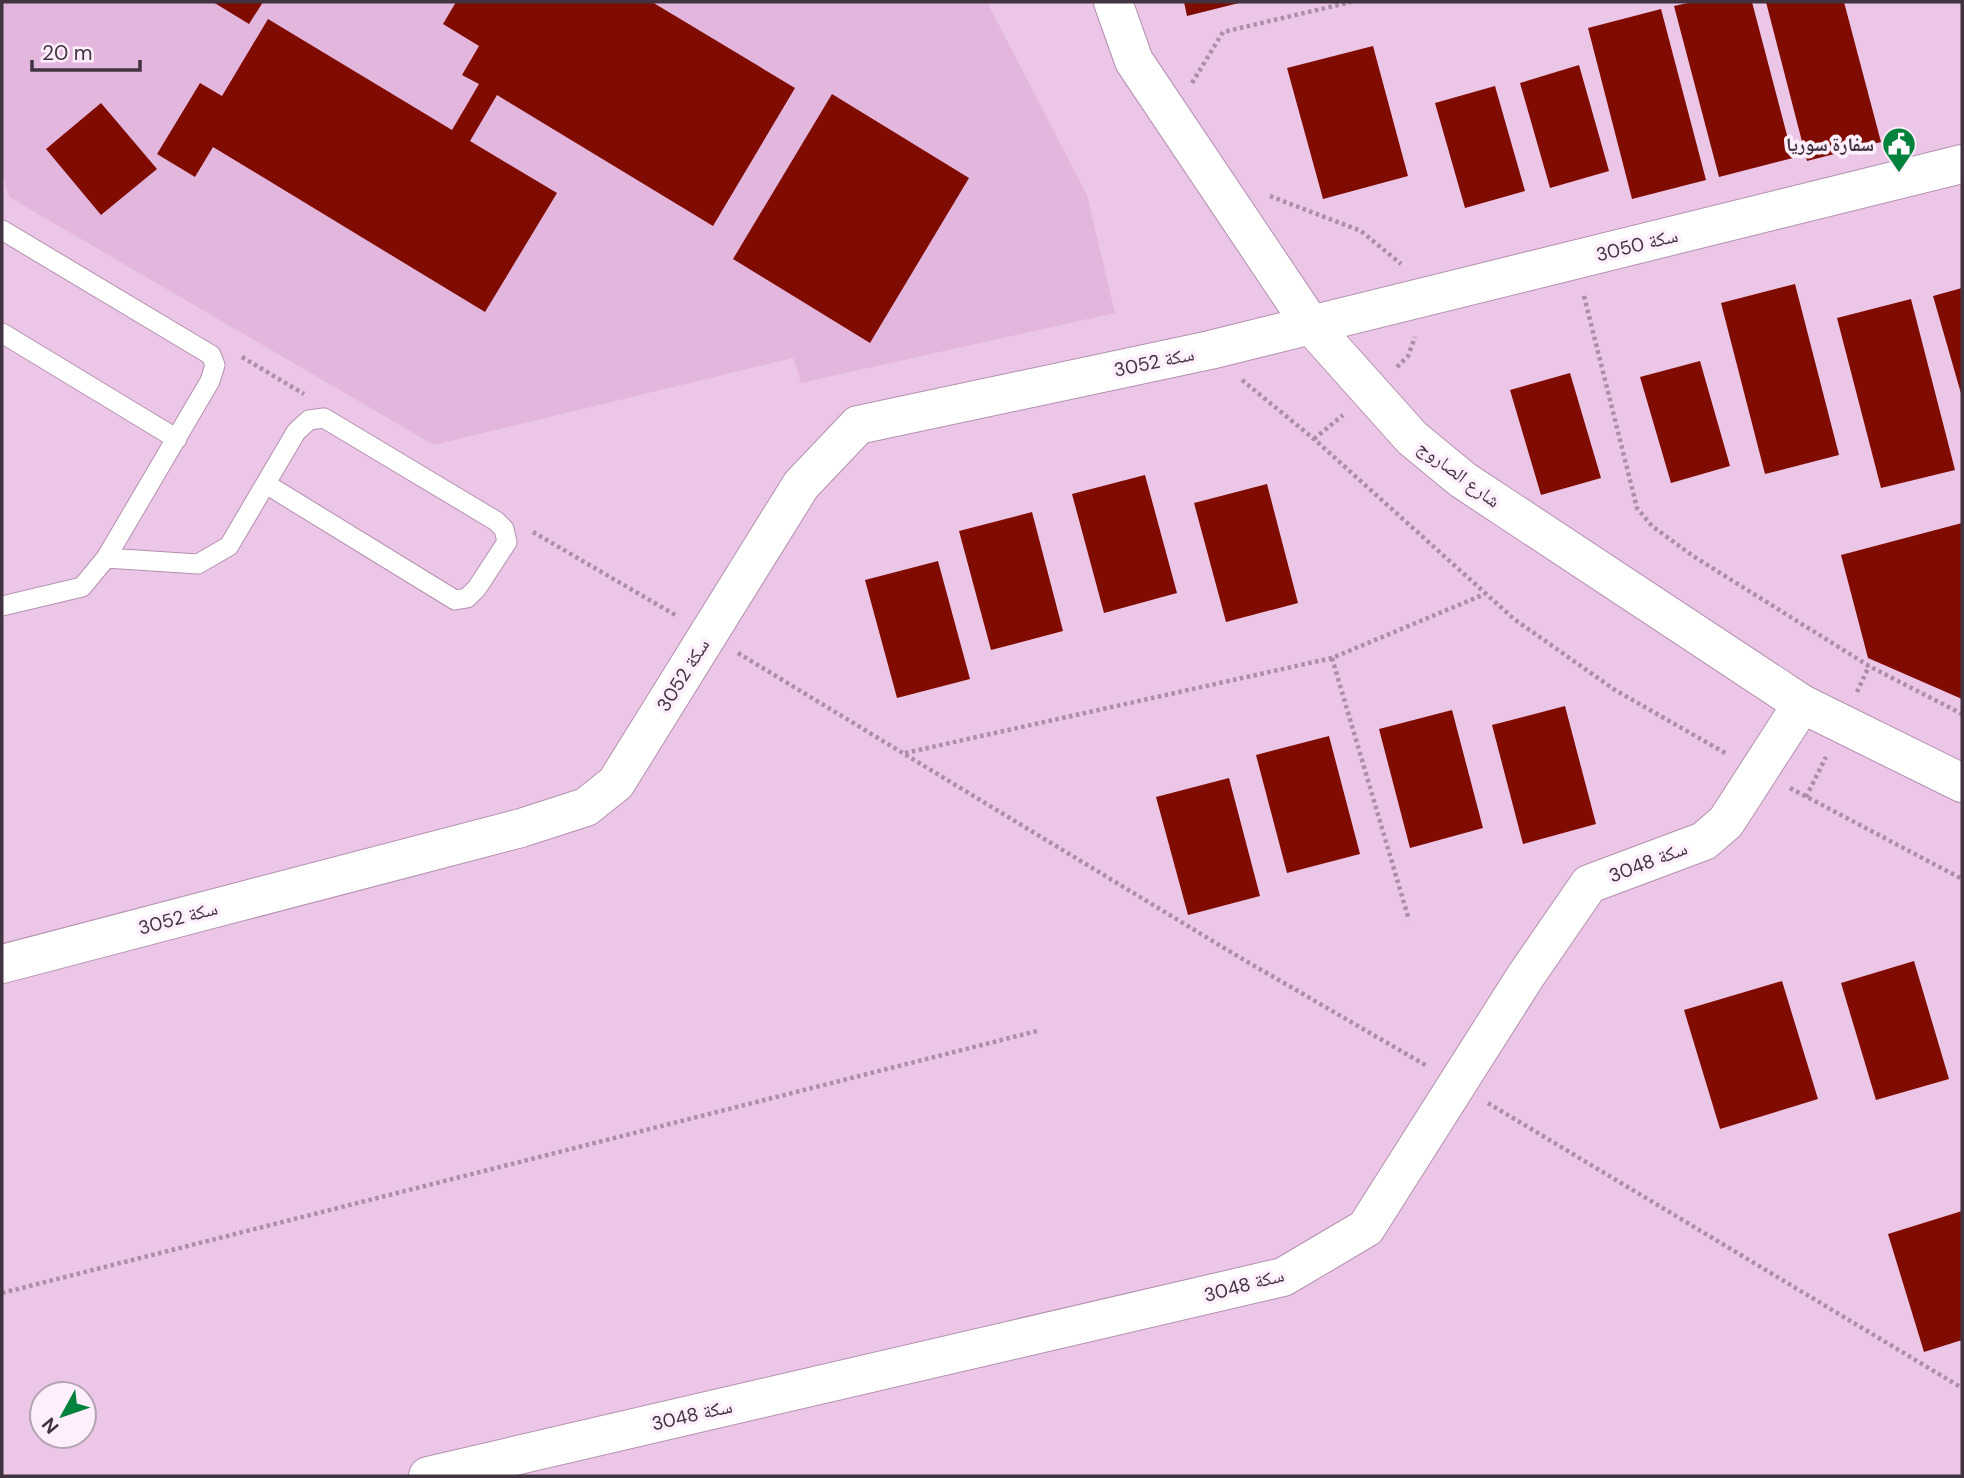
<svg xmlns="http://www.w3.org/2000/svg" width="1964" height="1478" viewBox="0 0 1964 1478" font-family="'DM Sans','Noto Naskh Arabic',sans-serif">
<style>
.built{fill:#e3b7dd}
.building{fill:#800c01}
.lines{fill:none;stroke-linecap:round;stroke-linejoin:round}
.lane-casing{stroke:#b490af;stroke-width:21}
.street-casing{stroke:#b490af;stroke-width:40}
.secondary-casing{stroke:#b490af;stroke-width:40}
.path{stroke:#ab8ea7;stroke-width:4.5;stroke-dasharray:3.5 3.5;stroke-linecap:butt}
.lane{stroke:#fff;stroke-width:19}
.street{stroke:#fff;stroke-width:38}
.secondary{stroke:#fff;stroke-width:38}
.labels{text-anchor:middle;dominant-baseline:central;stroke-width:7;stroke-linejoin:round;paint-order:stroke}
.poi-label{font-size:19px;font-weight:bold;fill:#423340;stroke:#ffeffc;text-anchor:end}
.street-label{font-size:19px;fill:#423340;stroke:#ffeffc}
</style>
<rect width="100%" height="100%" fill="#ecc6e7"/>
<!-- built -->
<path class="built" d="M2,2H987L1087,195L1115,313L801,383L793,358L434,445L9,197L2,169Z"/>
<!-- building -->
<path class="building" d="M213,2H263L249,24Z
M456,2H652L795,88L713,226L497,95L470,141L557,193L485,312L213,147L195,177L157,154L200,83L222,96L268,19L452,130L479,84L462,75L479,46L443,24Z
M1184,2H1239V3L1187,16Z
M1692,2H1752L1793,158L1719,177L1674,6Z
M1766,2H1844L1881,142L1807,161Z
M1661,9L1706,180L1632,199L1588,28Z
M1373,46L1408,176L1323,199L1287,68Z
M1579,65L1609,171L1550,188L1520,83Z
M1495,86L1525,191L1465,208L1435,103Z
M832,94L969,178L870,343L733,259Z
M101,103L157,169L101,215L46,149Z
M1795,284L1839,455L1765,474L1721,303Z
M1962,288V397L1933,296Z
M1911,299L1955,470L1881,488L1837,318Z
M1700,361L1730,466L1671,483L1640,377Z
M1570,373L1601,478L1541,495L1510,390Z
M1145,475L1177,593L1104,613L1072,494Z
M1267,484L1298,603L1226,622L1194,503Z
M1032,512L1063,631L991,650L959,531Z
M1962,523V699L1868,658L1841,555Z
M938,561L970,679L897,698L865,580Z
M1565,706L1596,824L1523,844L1492,725Z
M1452,710L1483,828L1410,848L1379,729Z
M1329,736L1360,854L1287,873L1256,755Z
M1229,778L1260,896L1188,915L1156,797Z
M1914,961L1949,1079L1876,1100L1841,983Z
M1782,981L1818,1099L1720,1129L1684,1010Z
M1962,1211V1340L1924,1352L1888,1234Z"/>
<g class="lines">
<!-- lane casing -->
<g class="lane-casing">
<path id="lane" d="M2,230L211,355L215,365L210,381L106,558L82,587L2,606
M2,333L177,439
M106,558L198,564L229,546L296,432L309,420L324,418L496,521L504,529L507,542L477,588L467,598L455,600L266,484"/>
</g>
<!-- street casing -->
<g class="street-casing">
<path id="street" d="M2,964L521,828L586,807L616,783L801,485L858,425L1210,350L1962,164
M428,1476L1283,1277L1366,1228L1525,977L1589,884L1704,841L1726,822L1802,704"/>
</g>
<!-- secondary casing -->
<g class="secondary-casing">
<path id="secondary" d="M1113,2L1134,61L1311,325L1412,438L1463,480L1802,704L1962,783"/>
</g>
<!-- path -->
<path class="path" d="M1192,83L1223,32L1351,2
M1270,196L1361,231L1401,264
M1584,296L1637,508L1652,526L1693,556L1869,666L1962,714
M242,357L304,394
M1397,367L1408,356L1415,337
M1242,380L1314,439L1514,619L1615,690L1727,754
M1314,439L1343,415
M533,532L677,616
M738,653L1234,954L1427,1066
M1332,658L1409,920
M1857,692L1869,666
M905,753L1332,658L1485,594
M1790,788L1962,879
M1806,797L1826,757
M1488,1103L1962,1388
M2,1293L1037,1031"/>
<!-- lane -->
<use href="#lane" class="lane"/>
<!-- street -->
<use href="#street" class="street"/>
<!-- secondary -->
<use href="#secondary" class="secondary"/>
</g>
<!-- icons -->
<defs>
<g id="civic-pin" transform="scale(1.75)"><path d="M0 17L-7.5 6A9.5 9.5 0 1 1 7.5 6Z" fill="#02823c" stroke="#ffeffc"/><path d="M-.6-6.5H3V-4.5H.6V-3L4-1V1h2V6H-6V1h2V-1L-.6-3ZM-1.2 2.5V6h2.4V2.5Z" fill="#fff"/></g>
</defs>
<g fill-rule="evenodd">
<use href="#civic-pin" x="1899" y="144"/>
</g>
<g class="labels">
<!-- poi labels -->
<g class="poi-label">
<text x="1874" y="144">سفارة سوريا</text>
</g>
<!-- street labels -->
<g class="street-label">
<text transform="translate(1637 245) rotate(-14)">سكة 3050</text>
<text transform="translate(1154 362) rotate(-12)">سكة 3052</text>
<text transform="translate(1459 474) rotate(37)">شارع الصاروج</text>
<text transform="translate(683 675) rotate(-58)">سكة 3052</text>
<text transform="translate(1648 862) rotate(-21)">سكة 3048</text>
<text transform="translate(178 918) rotate(-15)">سكة 3052</text>
<text transform="translate(1244 1285) rotate(-15)">سكة 3048</text>
<text transform="translate(692 1415) rotate(-13)">سكة 3048</text>
</g>
</g>
<!-- border -->
<rect width="1964" height="1478" fill="none" stroke="#423340" stroke-width="7"/>
<!-- north arrow -->
<g transform="translate(63 1415) rotate(230)"><circle r="33" fill="#ffeffc" stroke="#b3a4b1" stroke-width="2"/>
<path d="M0-5L12 26L0 18L-12 26Z" fill="#02823c"/>
<text y="-10" font-size="19" font-weight="bold" text-anchor="middle" fill="#423340">N</text>
</g>
<!-- scale -->
<path d="M32 60v10h108v-10" fill="none" stroke="#423340" stroke-width="3.5"/>
<text x="42" y="60" font-size="21" fill="#423340" stroke="#ffeffc" stroke-width="5" paint-order="stroke">20 m</text>
</svg>
